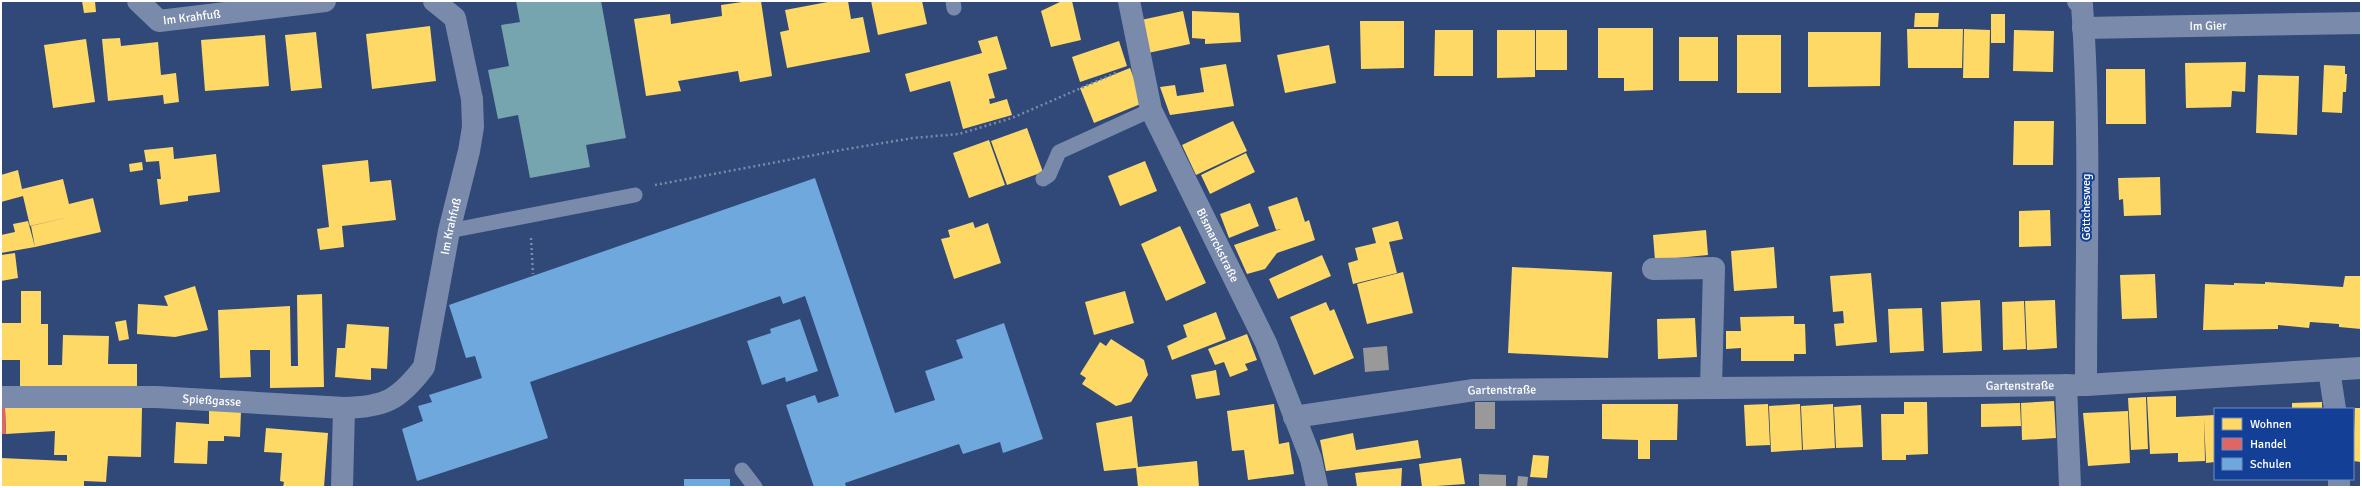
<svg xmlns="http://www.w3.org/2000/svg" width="2362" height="488" viewBox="0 0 2362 488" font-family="Signika,sans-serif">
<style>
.homes{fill:#ffd966}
.shops{fill:#e06666}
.schools{fill:#6fa8dc}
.public{fill:#76a5af}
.industry{fill:#999}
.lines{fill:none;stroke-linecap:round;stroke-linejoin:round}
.path{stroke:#7a8aab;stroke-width:2.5;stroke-dasharray:2 3;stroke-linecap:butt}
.service{stroke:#7a8aab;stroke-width:15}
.minor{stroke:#7a8aab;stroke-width:22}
.labels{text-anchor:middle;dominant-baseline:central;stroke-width:4;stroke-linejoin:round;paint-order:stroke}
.street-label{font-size:12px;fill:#fff;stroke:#134096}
</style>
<rect width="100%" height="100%" fill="#314978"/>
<!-- homes -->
<path class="homes" d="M82,1H95L96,12L84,13Z
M749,1H761L772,76L740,82L738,71L678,81L681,91L646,96L634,19L670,14L671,24L722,16L721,5Z
M833,1H848L851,19L863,17L870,52L787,68L780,32L789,30L785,10Z
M871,1H922L927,24L878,35Z
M1062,1H1072L1081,40L1051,47L1041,11Z
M1183,11L1190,44L1148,53L1141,20Z
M1192,11L1239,13L1241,42L1205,44V39L1192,38Z
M1915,13H1939L1938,27H1914Z
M1991,14H2005V43H1991Z
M1360,21H1404V68L1361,69Z
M430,26L436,81L372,89L366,34Z
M1598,28H1653V90L1624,91V78H1598Z
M1907,29H1963L1962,68H1908Z
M1964,29L1990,30L1989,78H1963Z
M1435,30H1473V76H1434Z
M1497,30H1535V77L1497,78Z
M1536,30H1567V70H1536Z
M2014,30L2054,31L2053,72L2013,71Z
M316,32L322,88L291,91L285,35Z
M1808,32H1881L1880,86L1808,87Z
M265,35L269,86L205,91L201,40Z
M1737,35H1781V93H1737Z
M997,36L1007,69L988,74L995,98L989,99L990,104L1007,99L1012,115L963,129L950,81L910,92L905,74L982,53L978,41Z
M1679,37H1718V81H1679Z
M120,38L121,46L158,42L161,75L176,73L179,102L164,104L163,95L108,101L102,39Z
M86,39L95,102L53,108L44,45Z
M1119,41L1127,66L1080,82L1072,57Z
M1329,45L1336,83L1285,93L1277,55Z
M2246,62L2245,92L2232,91L2231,107L2186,108L2185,63Z
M1226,64L1234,106L1170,115L1160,87L1175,85L1177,96L1204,92L1200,68Z
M2324,65L2345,66V74H2347L2346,92H2343L2342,113L2322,112Z
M1130,68L1143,103L1094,123L1080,88Z
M2106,69H2145L2146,124H2106Z
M2258,75L2299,76L2297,135L2256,133Z
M1233,121L1247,151L1196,175L1182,145Z
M2014,121H2054L2053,165H2013Z
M1027,128L1043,172L1007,185L991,141Z
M989,140L1005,185L969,198L953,153Z
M173,147L174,159L216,154L220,192L188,196V201L160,205L157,179H161L159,161L146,162L144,150Z
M1246,153L1255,172L1210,194L1201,175Z
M368,160L370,182L391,180L396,220L342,226L344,247L320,250L317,229L329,227L322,165Z
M1145,161L1157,191L1120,206L1108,176Z
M142,162L143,170L130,172L129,164Z
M18,170L22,189L63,179L69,204L93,198L101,232L35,247L31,226L73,216L30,226L23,196L1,202V175Z
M2160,177L2161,215L2124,216L2123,199L2119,200L2118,178Z
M1297,197L1305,222L1309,220L1315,240L1277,253L1265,269L1247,274L1234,245L1281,229L1276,230L1268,207Z
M1250,203L1259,226L1229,238L1220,214Z
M2050,210L2051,246L2019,247V211Z
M28,221L35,247L1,253V235L15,232L13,224Z
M1398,221L1403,239L1389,242L1397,273L1353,284L1348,263L1358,260L1355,248L1376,243L1372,228Z
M973,222L975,228L988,223L1001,263L954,279L941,239L950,237L948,230Z
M1180,226L1206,283L1166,301L1141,244Z
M1706,230L1708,255L1655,260L1653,235Z
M1774,247L1777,288L1734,291L1731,251Z
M15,253L18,278L1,281V255Z
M1322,255L1331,276L1278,299L1269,279Z
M1512,267L1612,272L1608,358L1508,353Z
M1403,272L1413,313L1367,324L1357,284Z
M1871,273L1877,342L1836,346L1834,324L1844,323L1843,311L1833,312L1830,276Z
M2155,274L2157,318L2122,319L2120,275Z
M2345,276H2361V329L2339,327V324L2310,322L2309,328L2278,325V329L2203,330L2205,284L2234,285V283L2265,284V282L2343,287Z
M195,286L208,330L175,337L137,334L138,304L168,306L164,296Z
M21,291H41V324H48V365H62L63,335L109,336L108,364H137V389L20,388V360H1V323H21Z
M1125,291L1134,323L1094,335L1085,302Z
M322,294L324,387L270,388V350H250L251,377L220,378L218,310L290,306L291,366H298L297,295Z
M1980,300L1982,351L1943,353L1941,302Z
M2055,300L2057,348L2027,350L2025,301Z
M2024,301L2026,349L2003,350L2002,302Z
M1326,302L1330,311L1334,309L1354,358L1314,375L1290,317Z
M1922,308L1924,351L1890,353L1888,309Z
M1216,312L1226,339L1172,360L1167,346L1187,337L1183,325Z
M1794,316V324H1805L1806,354H1794V361H1741V348L1726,349V331H1741L1740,317Z
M1695,318L1697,357L1658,359L1657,319Z
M126,320L129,339L119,341L115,322Z
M347,324L389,327L387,369L371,368V380L335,377L337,348H345Z
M1247,334L1257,360L1245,364L1248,370L1230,377L1224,362L1215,365L1208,349Z
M1111,339L1144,360L1148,375L1131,402L1116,406L1082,384L1086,378L1080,374L1100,342L1106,346Z
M1216,370L1220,395L1196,399L1191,375Z
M2176,396V417L2215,415V462L2206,463L2204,418L2205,461L2178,462V453L2150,454L2147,397Z
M2146,397L2148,449L2131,450L2128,398Z
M2054,401L2056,438L2022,440L2021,403Z
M1904,402H1927L1928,454L1906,455V460H1882L1881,414H1904Z
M2322,402V409H2292V403Z
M2020,403L2021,426L1981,427V404Z
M1274,404L1279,444L1289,442L1294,474L1248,480L1244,450L1232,451L1227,411Z
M1602,404H1678L1677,440H1650V459H1638V440L1602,439Z
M1768,404L1770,445L1746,446L1744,405Z
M1800,404L1802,450L1771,452L1769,406Z
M1833,404L1835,448L1803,450L1801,406Z
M1861,405L1863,447L1836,448L1834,407Z
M142,407L141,457L108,456L106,482L84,481V487H1V458L67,461V455H54L55,431L6,434L5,408Z
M2355,408H2361V462L2353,461Z
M209,410L241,411L240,437L224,436V441H208L207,464L174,463L176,422L209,424Z
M2128,411L2130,463L2088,466L2083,413Z
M1132,416L1138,467L1197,461L1199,487H1138L1136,468L1104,471L1096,423Z
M266,428L328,433L324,487H283L284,482L280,481L282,453L264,452Z
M1353,433L1356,450L1418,440L1421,458L1326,471L1320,440Z
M1533,455L1549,456L1547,478L1530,477Z
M1461,458L1465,484L1422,487L1419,464Z
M1402,468L1401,487H1357L1355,473Z"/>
<!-- shops -->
<path class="shops" d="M1,408H5L6,434H1Z"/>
<!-- schools -->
<path class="schools" d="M815,178L895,413L935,400L925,371L963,358L956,340L1004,323L1043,439L1003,453L1000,442L963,454L959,444L845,483L846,487H814L786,405L815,395L818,403L839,396L805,296L783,304L780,296L530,382L548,438L417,481L402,429L423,421L418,406L432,402L429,395L482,378L475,356L466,358L449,305Z
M800,319L818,371L786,382L785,377L762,385L747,341L771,333L770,329Z
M684,479H730V487H684Z"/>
<!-- public -->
<path class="public" d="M516,1H601L626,138L586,145L590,167L530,178L518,115L498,119L488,70L509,66L501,25L520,22Z"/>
<!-- industry -->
<path class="industry" d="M1387,346L1389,370L1365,372L1363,348Z
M1475,402H1495V429H1475Z
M1479,474L1506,475V487H1479Z
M1518,476L1528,477L1527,487H1517Z"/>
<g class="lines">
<!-- path -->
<path class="path" d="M655,185L841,150L913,138L959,134L1012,118L1118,72
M531,238L533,274"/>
<!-- service -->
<path class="service" d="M953,1L954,8
M1043,179L1049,175L1059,152L1151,110
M449,231L635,195
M742,470L755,487"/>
<!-- minor -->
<g class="minor">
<path id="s1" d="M138,1L159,21L325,1"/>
<path id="s2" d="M1129,1L1151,110L1266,343L1311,459L1317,487"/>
<path d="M2078,1L2082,5C2091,131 2086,259 2086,385"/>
<path id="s3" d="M2083,28L2361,23"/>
<path d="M1653,269L1714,268L1711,388"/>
<path d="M2329,370L2335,409"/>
<path d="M2066,385L2070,487"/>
<path id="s4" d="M1,397H156L344,408L342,487"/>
<path id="s5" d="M344,408C385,407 399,400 424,367L449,231L469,151L473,127L472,99L455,18L434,1"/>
<path id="s6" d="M1294,417L1474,390L2086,385L2361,368"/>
<path d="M2339,479V487"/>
</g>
</g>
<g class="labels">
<!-- street labels -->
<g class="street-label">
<text stroke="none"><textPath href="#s1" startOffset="62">Im Krahfuß</textPath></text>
<text stroke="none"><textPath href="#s3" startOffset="125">Im Gier</textPath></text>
<text transform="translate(2086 207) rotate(-90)">Göttchesweg</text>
<text stroke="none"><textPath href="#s5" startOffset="238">Im Krahfuß</textPath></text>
<text stroke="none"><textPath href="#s2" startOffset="262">Bismarckstraße</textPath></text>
<text stroke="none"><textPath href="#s6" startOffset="728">Gartenstraße</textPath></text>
<text stroke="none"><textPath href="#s6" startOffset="210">Gartenstraße</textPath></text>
<text stroke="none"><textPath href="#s4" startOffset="211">Spießgasse</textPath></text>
</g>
</g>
<!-- border -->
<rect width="2362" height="488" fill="none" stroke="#ffffff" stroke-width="4"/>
<!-- legend -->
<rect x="2214" y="408" width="140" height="72" fill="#134096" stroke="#718cc0"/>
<rect x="2222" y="418" width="20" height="12" fill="#ffd966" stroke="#718cc0"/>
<text x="2250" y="428" font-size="12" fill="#ffffff">Wohnen</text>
<rect x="2222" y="438" width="20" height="12" fill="#e06666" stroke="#718cc0"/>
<text x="2250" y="448" font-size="12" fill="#ffffff">Handel</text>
<rect x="2222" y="458" width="20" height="12" fill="#6fa8dc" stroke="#718cc0"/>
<text x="2250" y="468" font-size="12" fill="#ffffff">Schulen</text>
</svg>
